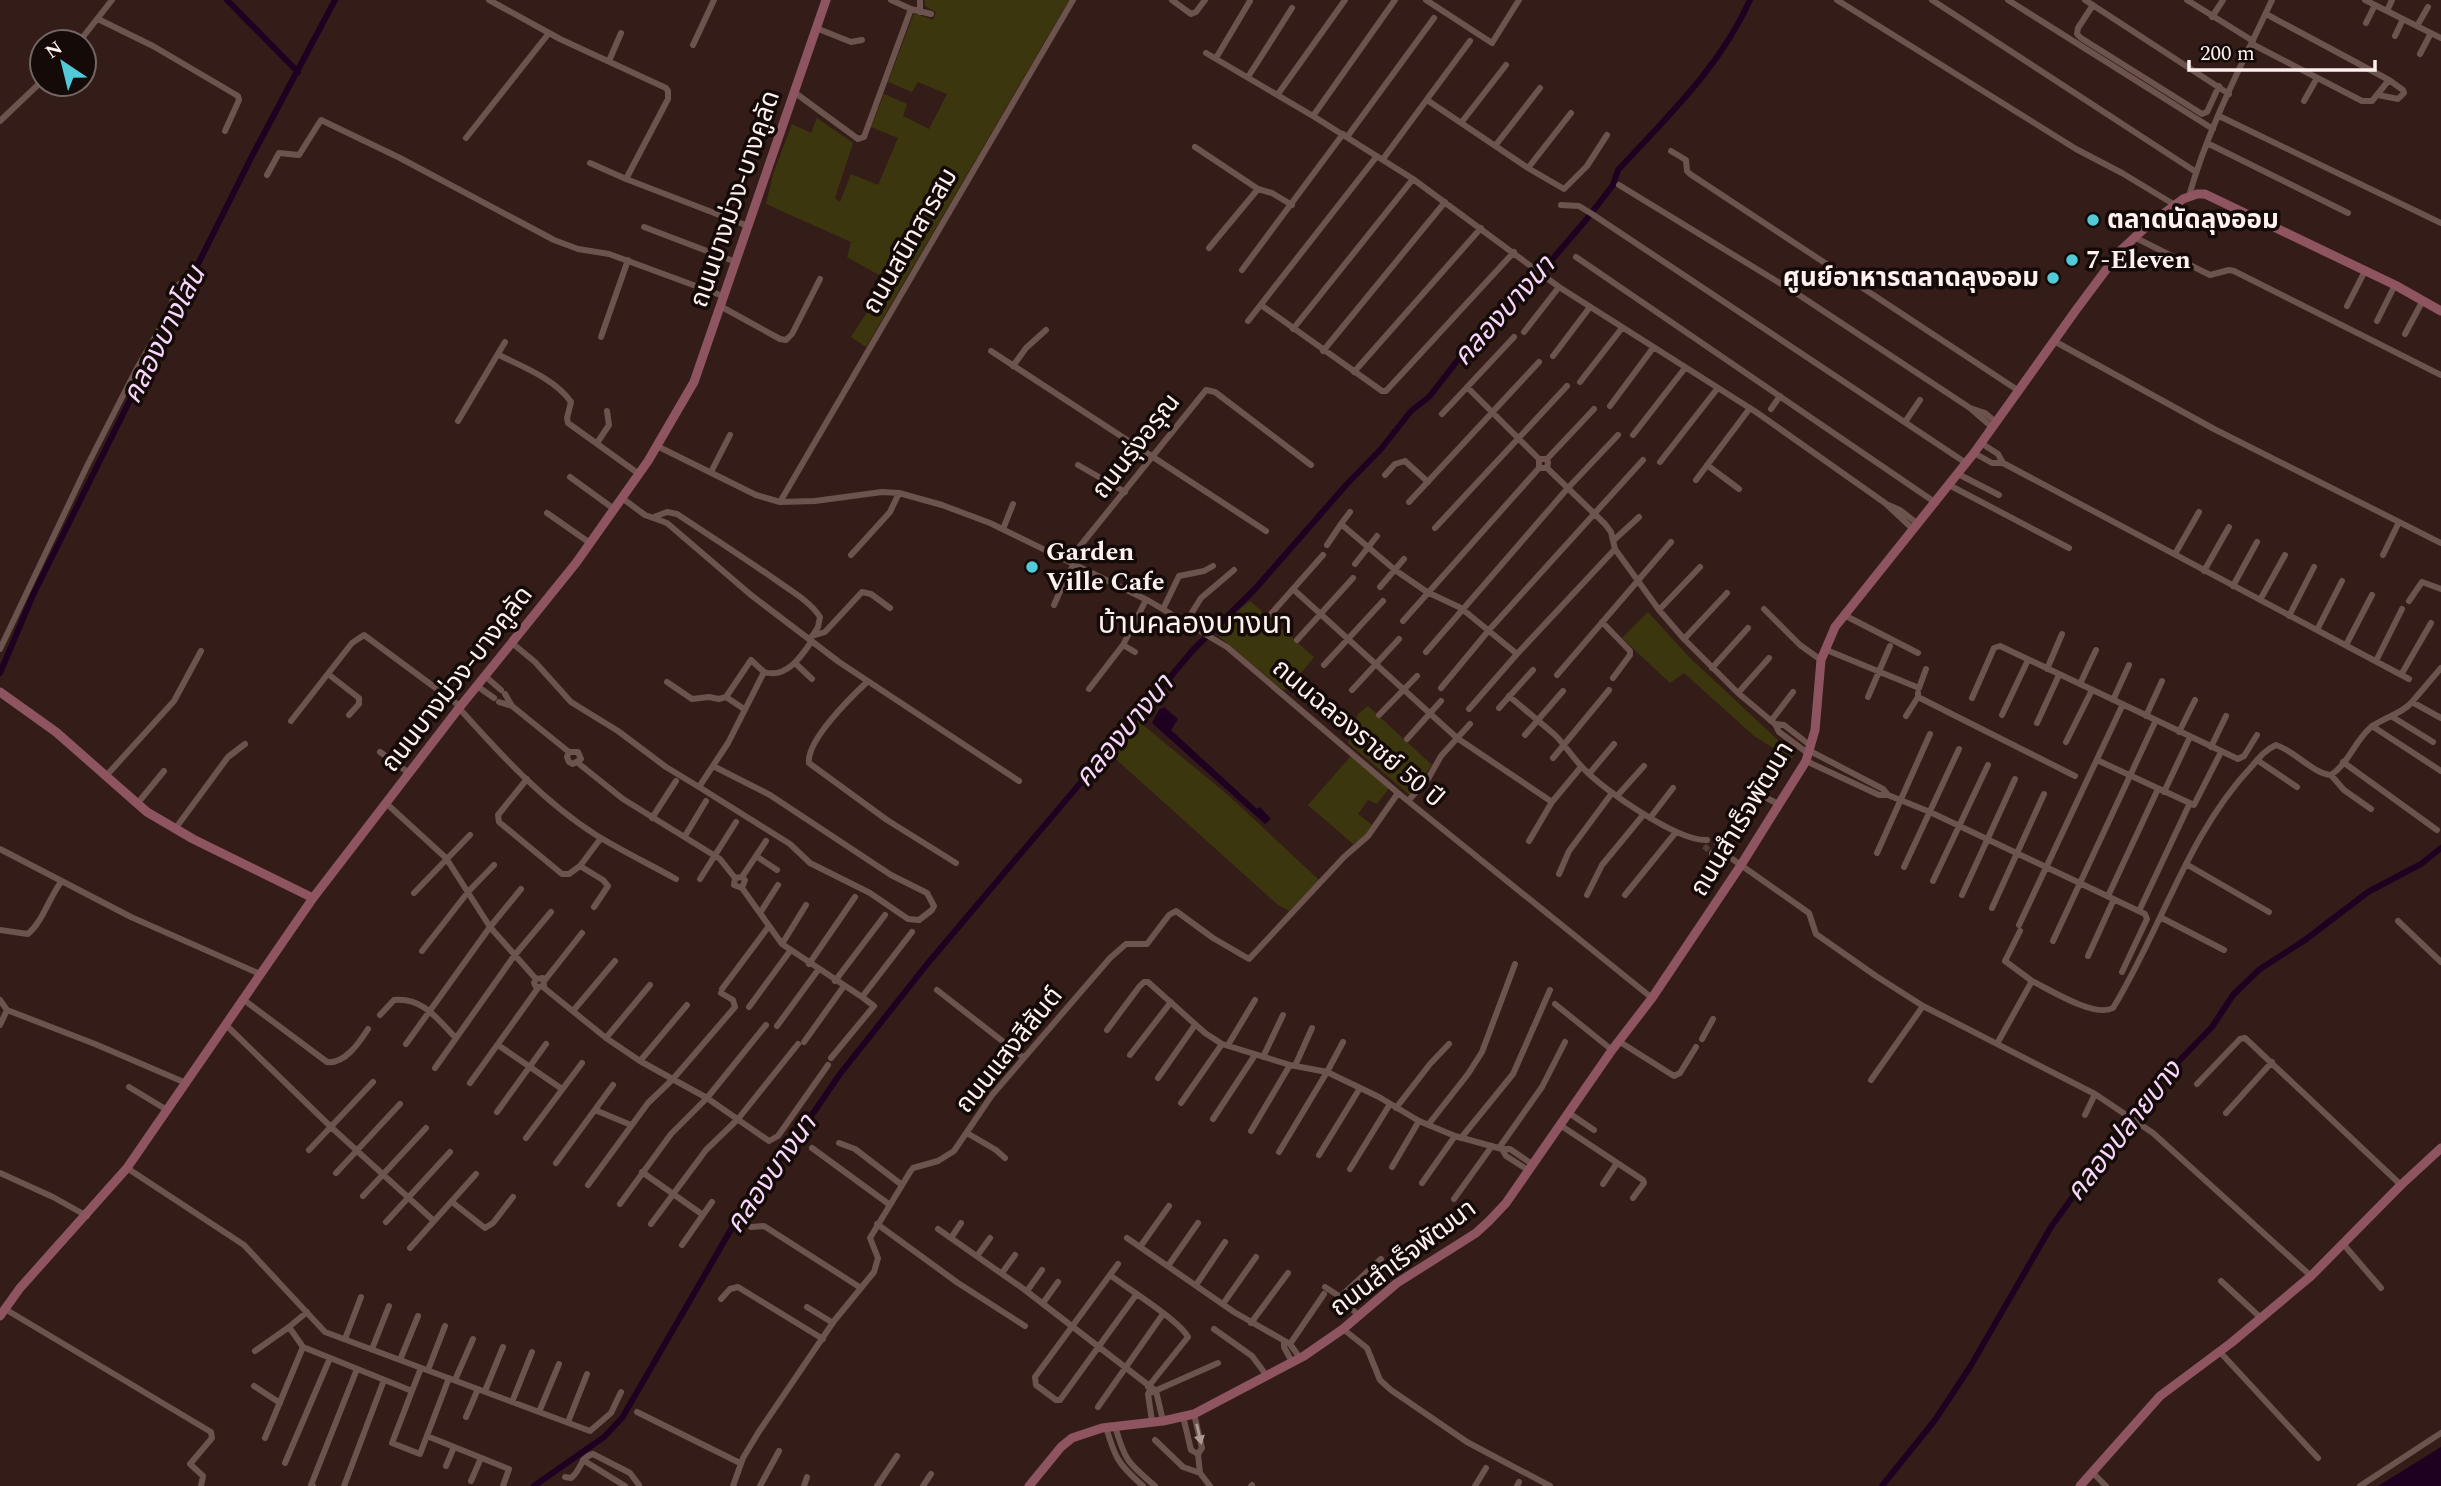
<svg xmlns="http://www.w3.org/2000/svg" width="2441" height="1486" viewBox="0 0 2441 1486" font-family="Spectral,'Noto Sans Thai',serif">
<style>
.green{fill:#3c360e}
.water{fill:#1e0121}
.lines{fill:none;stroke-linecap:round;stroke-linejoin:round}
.canal{stroke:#1e0121;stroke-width:6}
.street-tunnel{stroke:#523d39;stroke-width:6;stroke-dasharray:6 3;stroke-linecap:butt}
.street{stroke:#6d534d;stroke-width:6}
.secondary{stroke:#8e5560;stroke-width:9}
.oneway{fill:#ae9a95}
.poi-dot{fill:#52cbd8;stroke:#140a08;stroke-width:2.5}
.labels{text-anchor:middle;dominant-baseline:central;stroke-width:7;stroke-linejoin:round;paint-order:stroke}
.street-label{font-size:26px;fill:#fef1ee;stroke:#140a08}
.poi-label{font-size:26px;font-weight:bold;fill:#fef1ee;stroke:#140a08;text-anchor:start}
.water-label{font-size:28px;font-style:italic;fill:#f9d6fc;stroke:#140a08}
.quarter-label{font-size:30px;fill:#fef1ee;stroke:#140a08}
</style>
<rect width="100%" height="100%" fill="#341d19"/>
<!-- green -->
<path class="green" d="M925,0H1069L866,347L851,337L888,280L847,257L851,242L766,204L773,174L792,124L811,133L817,118L853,143L835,198L840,202L851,174L878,185L898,138L871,127L884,94L907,104L903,116L929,129L947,94L918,82L912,92L888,82L914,13L933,20L936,12L925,6Z
M1250,601L1314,657L1288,689L1283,690L1216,634L1220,626Z
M1648,612L1689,657L1794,755L1791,759L1754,736L1684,673L1670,683L1622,638Z
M1368,706L1432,765L1410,795L1348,743L1358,714Z
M1137,720L1228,795L1319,880L1289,911L1278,905L1109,753Z
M1351,756L1389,788L1377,804L1368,800L1358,814L1372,825L1364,837L1353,844L1308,805Z"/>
<!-- water -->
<path class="water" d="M1164,707L1178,719L1171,730L1257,809L1260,807L1271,819L1265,824L1152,723L1159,710Z
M2441,1447V1486H2378Z"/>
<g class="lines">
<!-- canal -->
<path class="canal" d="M227,0L298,72
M0,673L33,595L138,384L252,156L335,0
M534,1486L604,1437L622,1418L759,1181L785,1154L840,1074L928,963L1193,650L1255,589L1347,484L1381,449L1411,411L1429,397L1468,347L1492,329L1586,220L1613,185L1618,170C1667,117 1720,67 1750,0
M1882,1486L1935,1420L1970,1367L2051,1227L2160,1076L2177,1063L2212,1027L2233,995L2260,969L2305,940L2368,892L2421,864L2441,848"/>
<!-- street-tunnel -->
<path class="street-tunnel" d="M1704,846L1712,853"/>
<!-- street -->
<path class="street" d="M489,0L560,39L666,88L668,91V99L626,179L748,226
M891,0L911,9L931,14
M1172,0L1191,14L1196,12L1205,0
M1426,0L1492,43L1519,0
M1837,0L2076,149L2122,173L2175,205
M1932,0L2196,172
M2008,0L2213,129
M2085,0L2229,94
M2187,0L2253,41
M2365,0L2441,38
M2093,5L2078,28L2077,34L2081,38L2202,114L2207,112L2219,86
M2387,11L2392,0
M920,12V0
M2266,14L2389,80L2403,90L2404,93L2398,99L2378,95
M2212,17L2223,0
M98,19L153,46L238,96L239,100L225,131
M2366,23L2375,5
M2417,26L2428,7
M816,28L851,42L862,40
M2395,36L2403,19
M79,42L112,0
M2252,44L2362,101H2372L2389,80
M693,45L714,0
M1206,53L1313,116L1413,179L1559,287L1756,412L1885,503L1914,530
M2420,54L2431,33
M1216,58L1250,1
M609,61L621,33
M1248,77L1292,8
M794,92L854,136L858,139L864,137L911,9
M1278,94L1345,0
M1427,100L1528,168L1564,189L1587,166L1607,135
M2304,101L2317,78
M1313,116L1395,0
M2219,116L2441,223
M0,121L42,81
M1461,123L1506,65
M1347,137L1434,18
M466,138L549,33
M2207,143L2348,213
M1495,146L1540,88
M1195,147L1258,189L1272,193L1292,205
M1671,151L1686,160L1687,171L1690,174L2019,391
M1383,159L1470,41
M590,163L626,179
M1528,168L1571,113
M267,175L279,153L299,155L321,120L400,158L554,240L578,249L609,254L723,296
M1619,185L1796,293L1970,408L1993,428
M2189,196C2208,128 2242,64 2272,0
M1561,205L1579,206L1592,214L1966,463
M644,227L736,262
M2134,237L2210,275L2229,270L2234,271L2441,375
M1209,248L1258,189
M1576,257L1936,503
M1242,270L1343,134
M1261,305L1382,391H1386L1514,252
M720,306L780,339L786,340L792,334L820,279
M2347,306L2365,271
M1248,321L1377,156
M2377,321L2395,285
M1293,329L1413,179
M1524,332L1559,287
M2405,334L2422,302
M601,337L628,260
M2054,341L2214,429L2441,543
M991,351L1266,531
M1323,351L1445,202
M499,355C523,367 555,379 571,402L567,418L568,423L639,474
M1553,356L1590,307
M1013,366L1026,348L1046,330
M1354,372L1481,228
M1580,382L1622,328
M1467,387L1539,459H1547L1548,463L1547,468H1539V459
M1610,406L1653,348
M1970,408L1985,413L1996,422
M1771,409L1780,396
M1442,414L1514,337
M458,421L505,342
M1905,422L1920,400
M1633,435L1685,368
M597,443L609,425L607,411
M1981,443L1998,454L2003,463
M657,446L756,495L780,502L815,501L882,492L899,493L942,505L990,523L1149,601L1227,647L1398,793L1652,998
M1974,453L1992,463H2003L2409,679
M1547,459L1594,409
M1660,462L1717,389
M1078,465L1125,492
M1707,465L1739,489
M1547,468L1605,524L1611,532L1615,549L1659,610L1684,639L1738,693L1775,724L1779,732L1809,754
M711,472L730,435
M1958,474L1999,495
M1385,475L1395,464L1405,461L1428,482
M570,477L614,509
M1696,480L1750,408
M1949,485L2069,548
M622,498L645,515L667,523L751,595L839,662L1019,781
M780,502L1073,0
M1409,502L1539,362
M1886,504L1900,510L1918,524
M547,513L590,543
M654,517L667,512L677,514C709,535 741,556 773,578C788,589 810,601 820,617L818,627L813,635
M1341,524L1350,512
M1435,528L1567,386
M1003,529L1013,504
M1614,540L1639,517
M1327,545L1341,524L1395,570L1427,592L1461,608L1517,654
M2175,554L2199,512
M851,555L890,512L899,493
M2383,555L2399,522
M1068,561L1206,390L1215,392L1311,465
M1074,564L1066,578L1090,588
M1355,564L1377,536
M2204,571L2229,527
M2233,586L2257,542
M1380,587L1404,559
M1293,589L1457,738L1552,802
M2260,600L2285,555
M2409,601L2422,582L2441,589
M1054,605L1066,578
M1163,609L1179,576L1204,571L1213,566
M1764,609L1800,645L1821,660
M1659,610L1700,567
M1270,615L1323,555
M1844,615L1918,653
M2289,616L2314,567
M1403,621L1539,468
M1186,622L1201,598L1234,570
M1602,622L1630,651V655L1613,678
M2317,630L2342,581
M812,636L825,632L862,592L871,594L890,608
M1684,639L1727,593
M1297,640L1353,578
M512,643L535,662L571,702L618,731L666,767L699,787L728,743L764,672L751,660L726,697L719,699L709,697L692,699L667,682
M1123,645L1135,652
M2346,645L2372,595
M0,649L87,466L136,370L166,318L179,284
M1824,649L1919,688L1926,669
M1426,652L1567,489L1618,435
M2376,661L2402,609
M795,663L812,679
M1324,665L1383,601
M1712,668L1748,628
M2047,669L2062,634
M764,672C786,679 801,657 811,642
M328,674L359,698V704L349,715
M1557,675L1671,542
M2401,675L2431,623
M485,676L501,690
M867,682C851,697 806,741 809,763L887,820L956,863
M2080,684L2096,650
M477,686L494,698
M1441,688L1489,630L1643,460
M1089,689L1123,645L1146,600
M1352,690L1399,639
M1738,693L1769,658
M505,694L512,706L569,752H578L581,759L573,764L569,762L567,757L569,752
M1509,696C1524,709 1540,722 1555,735C1565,745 1573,758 1583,768C1603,790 1679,842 1707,840
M726,697L744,709
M1868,697L1890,646
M1918,697L2075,776
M1972,698L1994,648L2000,646L2238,759L2244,756L2257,735
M2113,700L2129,665
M499,702L512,706
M2412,702L2441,668
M459,708C500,754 544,802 596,835C622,851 649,864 676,879
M1499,708L1533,670
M1469,709L1517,654L1615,549
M1379,715L1417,676
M2002,715L2028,660
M1906,716L1918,697V693
M2146,716L2162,681
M2391,716L2433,742
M291,721L352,643L364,635L460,706
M1771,721L1793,692
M2037,723L2059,675
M1775,724L1784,725L1811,746
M2372,726L2441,771
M2179,732L2195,700
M1525,735L1563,691
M1407,739L1441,701
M2066,742L2092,690
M2211,747L2226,716
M1810,751L1883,789L1888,795
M380,752L409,773
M1553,758L1609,690
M2097,760L2194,805L2221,752
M2257,760L2297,787
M1806,761L1879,795H1888L1930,812L2145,914L2147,919L2122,972
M2343,762L2437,830
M578,763L623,799L720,859L735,878L734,885L742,888L745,880L742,877L735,878
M1589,774L1614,744
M2331,775L2344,790L2371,809
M106,776L174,701L201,651
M527,779L498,815L499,822L562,874H569L580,866
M699,787L790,844L810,863L870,893L908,919L919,920L932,910L934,906L927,893L891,875L770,795L713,766
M2164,792L2190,737
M1761,795L1778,804
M1617,796L1644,766
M1408,801L1428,779L1441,756L1470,724
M1756,802L1773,777
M137,804L164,771
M387,804L446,858L490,927L536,979L543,978L544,986L536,987L534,983L536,979
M652,818L676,781
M1650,818L1673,788
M175,829L228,757L245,744
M685,836L706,801
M1529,841L1552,802L1581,767
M1717,843L1728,856L1809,913L1816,934L1876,976L1923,1006L2095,1094L2153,1133L2311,1276
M0,849L131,917L260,974
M1712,853L1718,857L1726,854
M1877,853L1930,734
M756,856L777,870
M2186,864L2269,912
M1904,867L1959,749
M1559,874L1569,851L1612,793
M742,877L766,841
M700,879L736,822
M1933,881L1988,765
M742,888L782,944L862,997L912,932
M414,893L470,835
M1587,895L1602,865L1644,814
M1625,895L1676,832
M1962,895L2015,779
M2108,896L2158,789
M594,907L608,886L603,880L580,866L601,838
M1992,908L2044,794
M2139,911L2189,805
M760,913L778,885
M2160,917L2224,950
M2398,921L2441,962
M2019,925L2123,704
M0,930L28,934C43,921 49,898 61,882
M2020,931L2005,961L2032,981
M2053,941L2156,720
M782,944L806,905
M422,951L468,892L494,865
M2088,956L2114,899
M809,964L855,897
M545,980L582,933
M835,981L885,915
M543,987L606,1038L640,1061L707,1098L769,1141L778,1136L828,1065
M722,989L769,926
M937,990L1024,1058
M0,1000L7,1010L95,1044L186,1083
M244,1000L327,1062C345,1064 359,1043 368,1029
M1555,1004L1612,1050
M749,1007L790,951
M573,1011L615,961
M380,1015L394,1000C423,997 438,1020 456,1038
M0,1025L7,1010
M226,1025L331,1127L434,1221
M777,1026L818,970
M1107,1030L1139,987L1144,982H1148L1205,1033L1222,1044L1290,1065L1327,1072L1379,1097L1419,1121L1455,1136L1502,1149H1510L1532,1164
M606,1038L650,985
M1702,1039L1713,1019
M804,1042L844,986
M1620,1042L1674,1076L1680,1073L1696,1047
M1998,1042L2032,981C2050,990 2095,1018 2113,1008C2162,928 2187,835 2252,766C2259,758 2265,750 2276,745C2295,751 2312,773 2331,775C2348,764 2355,741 2370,728C2383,717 2401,715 2412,702L2441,718
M406,1044L490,927L521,889
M498,1045L562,1089
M1228,1045L1255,1000
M1130,1055L1171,1002
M1263,1057L1283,1015
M831,1058L874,1006L862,997
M640,1061L687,1005
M1295,1066L1312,1028
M435,1068L514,956L551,912
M1158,1078L1195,1025
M1871,1080L1923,1006
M470,1083L538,988
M2197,1084L2240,1039L2245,1038L2401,1185
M129,1087L167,1110
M1181,1103L1222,1044
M1396,1108L1430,1064L1449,1044
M595,1110L631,1125
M497,1112L546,1044
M1569,1113L1594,1130
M2226,1113L2272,1062
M2085,1115L2095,1094
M1213,1119L1255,1055
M1428,1125L1468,1074L1482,1052L1515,964
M1560,1125L1643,1180L1644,1183L1633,1198
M1251,1131L1290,1065
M967,1133L996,1150L1005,1158
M526,1138L582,1063
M1461,1138L1513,1074L1550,990
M839,1143L855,1149L902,1185
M812,1148L890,1205
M1499,1148L1542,1087L1565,1042
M1502,1149L1506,1156L1528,1170
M309,1150L373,1082
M1279,1152L1327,1072L1343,1042
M1319,1155L1360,1088
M556,1163L613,1085
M1392,1167L1419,1121
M127,1168L244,1245L325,1332L590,1431L611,1413L621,1392
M1350,1169L1390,1104
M642,1172L703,1215
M0,1173L53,1197L87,1216
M336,1173L400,1104
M1422,1183L1455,1136
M1603,1184L1617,1163
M588,1185L648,1103L673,1079L735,1007L733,1000L721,993
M363,1196L426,1128
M1454,1199L1492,1146
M452,1202L485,1228L493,1223L513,1197
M620,1204L671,1134L707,1098L766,1025
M386,1222L450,1152
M651,1224L706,1150L738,1119L798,1044
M877,1224L958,1283L1025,1326
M751,1227L764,1226L861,1288
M938,1229L1025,1290L1156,1391L1163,1421
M951,1238L961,1223
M1127,1238L1234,1312L1290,1344L1300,1358
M682,1245L712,1202
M2344,1245L2381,1288
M1140,1247L1169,1206
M410,1248L476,1174
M977,1256L990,1238
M1118,1264L1035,1377L1036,1385L1056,1400H1060L1136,1295
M1168,1266L1198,1223
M1002,1273L1015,1255
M1110,1275C1128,1289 1179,1320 1188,1337L1148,1387
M2221,1281L2261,1318
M1196,1285L1225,1242
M1325,1287L1342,1298
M1027,1291L1042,1270
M1340,1297L1381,1259
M721,1299L730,1289L738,1287L823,1339
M1043,1303L1058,1282
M1223,1304L1256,1257
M1348,1305L1358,1315
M807,1307L833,1323
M5,1309L211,1432L212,1438L190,1464L203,1476L201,1486
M307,1312L289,1327L303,1347L412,1391L421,1368
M1251,1323L1288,1273
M1214,1329L1252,1356L1267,1376
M1343,1329L1367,1348L1380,1380L1391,1390L1467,1442L1550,1486
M345,1339L361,1297
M1284,1342V1347L1292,1362
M1290,1344L1324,1294
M372,1349L389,1306
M255,1351L289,1327
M2220,1352L2318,1458
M400,1360L418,1316
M428,1370L445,1326
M455,1380L473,1339
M254,1386L280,1403
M1150,1390L1148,1394L1152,1421
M412,1391L392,1443L420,1454L449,1378
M485,1391L503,1347
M1148,1394L1218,1363
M512,1402L532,1352
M1098,1407L1163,1314
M539,1412L559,1364
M637,1412L740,1463
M1194,1414L1202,1448L1198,1454L1200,1473L1210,1486
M1183,1416L1191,1450L1198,1454
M466,1417L478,1389
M568,1422L587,1374
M1115,1426C1125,1461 1128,1463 1155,1486
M1106,1427C1115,1458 1118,1464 1143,1486
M427,1436L509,1469L503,1486
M265,1438L303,1347
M1155,1440L1183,1467L1200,1473
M583,1460L625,1486
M285,1463L330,1358
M446,1466L454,1447
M2093,1473L2106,1486
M565,1477L571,1478C581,1471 580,1457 593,1454L630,1473L639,1485
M471,1481L481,1458
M313,1486L311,1485L357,1369
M344,1486L384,1380
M733,1486L743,1458L758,1433L834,1321L874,1272L878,1258L870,1238L910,1172L913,1168L938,1161L954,1151L992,1095L1110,958L1126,944H1147L1169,915L1176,911L1213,938L1249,959L1344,857L1368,836L1398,793
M760,1486L779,1451
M804,1486L807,1477
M877,1486L897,1456
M923,1486L931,1474
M1251,1486L1252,1485
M1475,1486L1486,1468
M1517,1486L1519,1482
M2360,1486L2441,1433"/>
<!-- secondary -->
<path class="secondary" d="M0,692L56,732L147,812L193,839L313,898
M0,1316L20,1288L127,1168L313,898L459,708L576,563L648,461L694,382L826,0
M1029,1486L1061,1447L1072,1438L1102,1428L1163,1421L1194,1414L1304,1356L1343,1329L1397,1283L1476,1233L1489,1221L1506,1203L1612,1050L1652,998L1741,865L1806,761L1815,730L1821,660L1835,627L1974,453L2076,310L2120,251L2147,226L2183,199L2197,194H2205L2395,285L2441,311
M2080,1486L2160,1396L2231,1343L2311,1276L2401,1185L2441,1148"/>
</g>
<!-- one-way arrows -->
<defs><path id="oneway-solid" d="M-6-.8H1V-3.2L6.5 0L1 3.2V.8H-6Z" transform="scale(1.75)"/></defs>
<use class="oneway" href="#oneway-solid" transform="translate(1199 1434) rotate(77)"/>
<!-- markers -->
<g class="poi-dot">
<circle cx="2093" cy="220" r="7"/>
<circle cx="2072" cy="260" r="7"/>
<circle cx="2053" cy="278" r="7"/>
<circle cx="1032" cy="567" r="7"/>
</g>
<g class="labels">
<!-- street labels -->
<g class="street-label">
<text transform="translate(735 199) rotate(-71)">ถนนบางม่วง-บางคูลัด</text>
<text transform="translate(910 241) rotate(-60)">ถนนสนิทสารสม</text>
<text transform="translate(1136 446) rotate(-52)">ถนนรุ่งอรุณ</text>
<text transform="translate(457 679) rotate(-52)">ถนนบางม่วง-บางคูลัด</text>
<text transform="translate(1358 733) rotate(40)">ถนนฉลองราชย์ 50 ปี</text>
<text transform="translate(1742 819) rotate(-59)">ถนนสำเร็จพัฒนา</text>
<text transform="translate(1009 1050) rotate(-51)">ถนนแสงสีสันต์</text>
<text transform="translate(1403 1258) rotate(-37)">ถนนสำเร็จพัฒนา</text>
</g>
<!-- poi labels -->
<g class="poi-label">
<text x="2107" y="220">ตลาดนัดลุงออม</text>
<text x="2086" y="260">7-Eleven</text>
<text x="2039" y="278" text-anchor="end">ศูนย์อาหารตลาดลุงออม</text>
<text x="1046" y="552">Garden<tspan x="1046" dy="30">Ville Cafe</tspan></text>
</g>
<!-- water labels -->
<g class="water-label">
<text transform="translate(1504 311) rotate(-48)">คลองบางนา</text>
<text transform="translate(164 335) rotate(-63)">คลองบางโสน</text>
<text transform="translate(1124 731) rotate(-50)">คลองบางนา</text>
<text transform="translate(2124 1131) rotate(-52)">คลองปลายบาง</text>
<text transform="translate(771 1174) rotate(-55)">คลองบางนา</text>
</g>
<!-- quarter labels -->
<g class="quarter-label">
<text x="1195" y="624">บ้านคลองบางนา</text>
</g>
</g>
<!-- north arrow -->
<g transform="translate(63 63) rotate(325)"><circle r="33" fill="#140a08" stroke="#726664" stroke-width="2"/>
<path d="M0-5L12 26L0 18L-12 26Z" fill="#52cbd8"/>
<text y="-10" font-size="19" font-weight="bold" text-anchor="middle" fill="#fef1ee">N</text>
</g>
<!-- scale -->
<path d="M2189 60v10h186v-10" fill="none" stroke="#fef1ee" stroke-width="3.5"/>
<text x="2200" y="60" font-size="21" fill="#fef1ee" stroke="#140a08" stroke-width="5" paint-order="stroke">200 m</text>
</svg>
